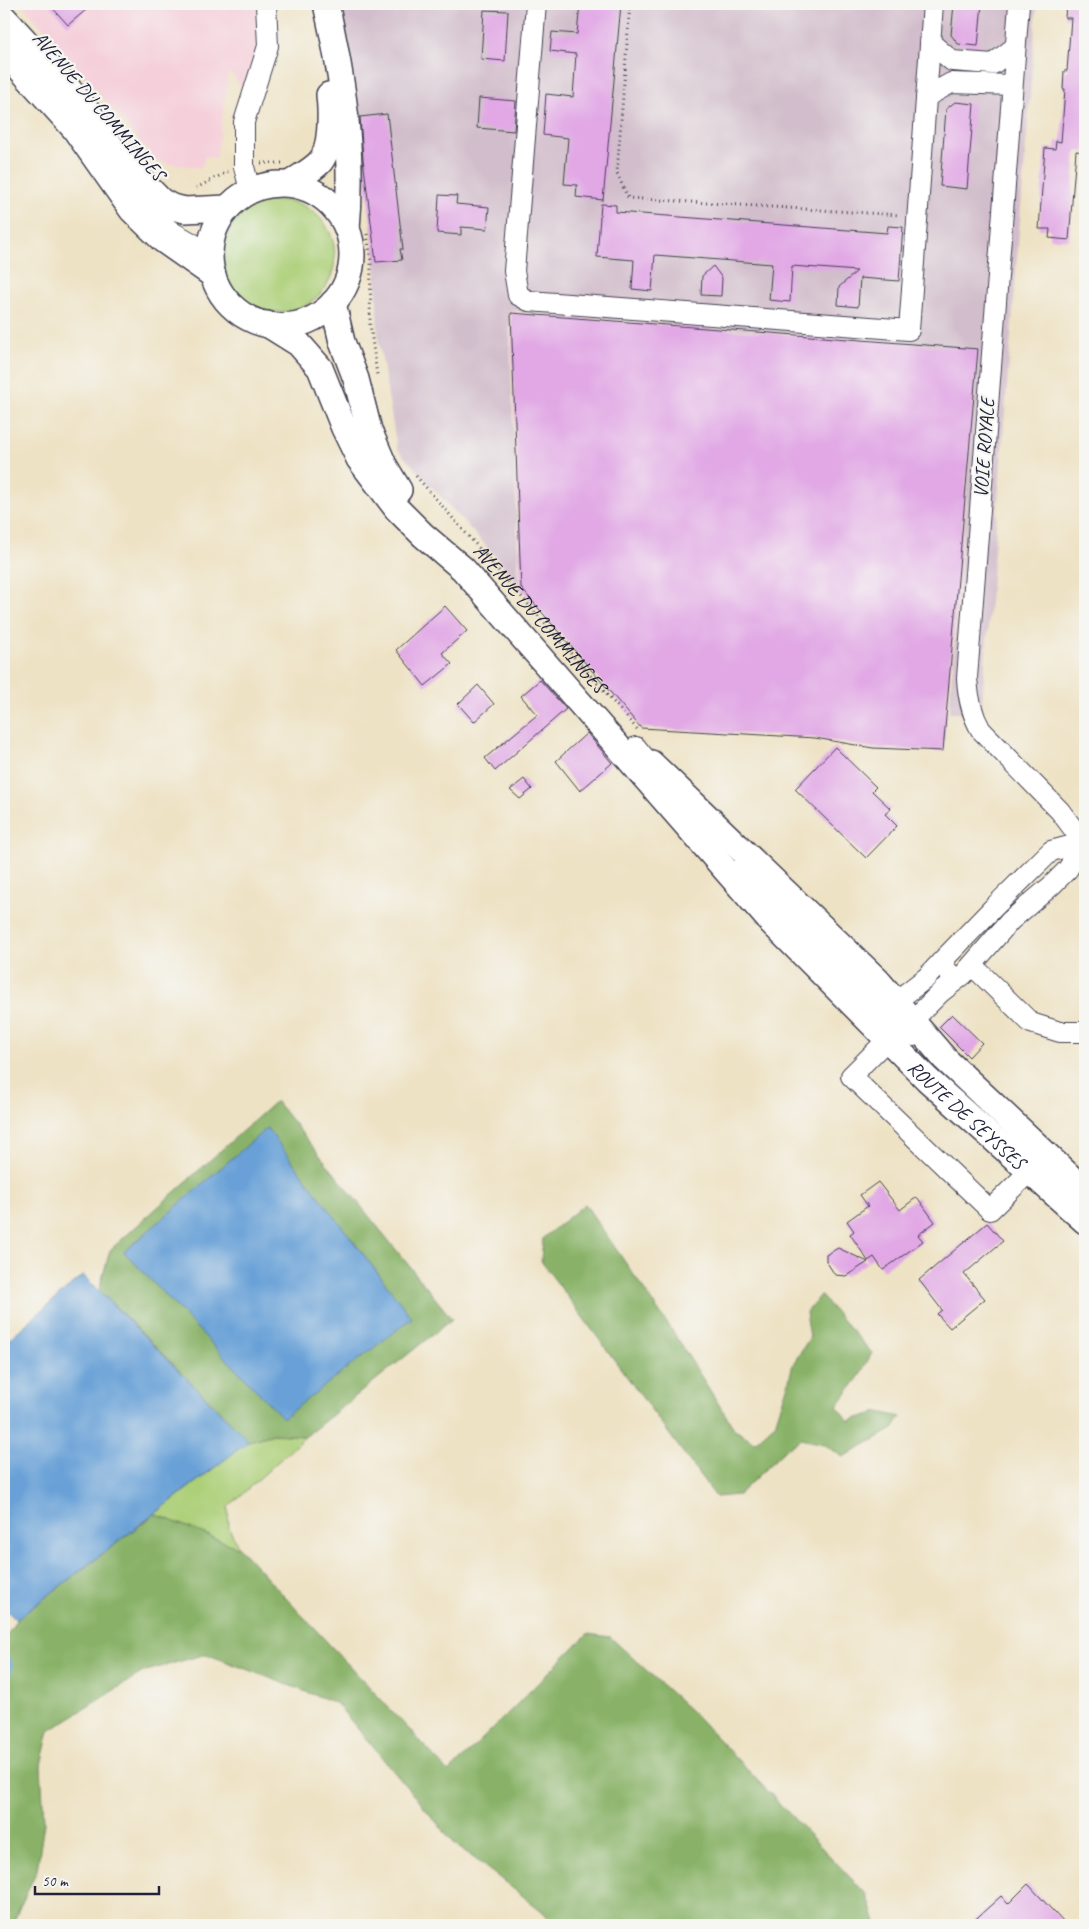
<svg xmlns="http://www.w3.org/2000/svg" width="1089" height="1929" viewBox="0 0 1089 1929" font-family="Caveat,sans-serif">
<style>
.built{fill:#f5cfda}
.industrial{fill:#d1bdcb}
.green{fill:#accf77;stroke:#677859}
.forest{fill:#89b268;stroke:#566a52}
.water{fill:#68a0d7;stroke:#456189}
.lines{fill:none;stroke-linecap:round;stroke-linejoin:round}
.stream{stroke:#68a0d7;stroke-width:5}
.building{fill:#e1a8e5}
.minor-casing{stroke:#413f50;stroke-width:22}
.major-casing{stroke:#413f50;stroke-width:28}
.path{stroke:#413f50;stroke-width:3;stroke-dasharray:1 4;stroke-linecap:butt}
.minor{stroke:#fff;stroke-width:20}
.major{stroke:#fff;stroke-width:25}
.labels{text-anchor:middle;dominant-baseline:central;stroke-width:4.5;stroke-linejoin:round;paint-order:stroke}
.street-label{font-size:20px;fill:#22223b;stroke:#f6f6f2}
</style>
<rect width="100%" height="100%" fill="#f6f6f2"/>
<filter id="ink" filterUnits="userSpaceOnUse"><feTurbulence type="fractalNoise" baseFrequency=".02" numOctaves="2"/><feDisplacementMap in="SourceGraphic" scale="10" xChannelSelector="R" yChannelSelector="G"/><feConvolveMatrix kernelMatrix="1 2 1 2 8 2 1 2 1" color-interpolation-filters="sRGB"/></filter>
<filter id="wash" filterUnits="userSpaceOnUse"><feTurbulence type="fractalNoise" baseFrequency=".0096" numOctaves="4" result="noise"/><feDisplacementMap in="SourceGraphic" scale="20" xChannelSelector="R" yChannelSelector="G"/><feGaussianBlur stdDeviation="1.12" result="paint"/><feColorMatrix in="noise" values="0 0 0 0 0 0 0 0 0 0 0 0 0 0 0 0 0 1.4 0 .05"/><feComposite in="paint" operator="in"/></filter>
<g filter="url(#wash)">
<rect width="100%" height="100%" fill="#eee2c4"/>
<!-- built -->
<path class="built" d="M22,4H258L259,49L244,89L229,71L216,158L205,156L201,168L165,163L155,159Z"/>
<!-- industrial -->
<path class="industrial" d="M337,4H1037L981,716L949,712L978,349L509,311L519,585L498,559L397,449L378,335L376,276L360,113Z"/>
<!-- green -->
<path class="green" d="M223 256a56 56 0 1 1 112 0a56 56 0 1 1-112 0Z
M273,1434L306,1436L228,1507L229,1528L239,1548L155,1514L249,1441Z"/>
<!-- forest -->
<path class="forest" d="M276,1101L452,1319L306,1436L273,1434L249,1441L99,1290L110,1250Z
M585,1204L673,1332L735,1430L755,1442L775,1424L788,1384L793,1364L810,1337L806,1312L820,1295L872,1353L858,1378L837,1406L848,1421L879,1412L901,1417L893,1429L843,1457L824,1444L801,1439L784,1451L738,1495L716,1497L541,1261L543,1238Z
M155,1514L239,1548L449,1772L587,1634L610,1637L693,1713L867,1895L877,1925H554L542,1911L453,1842L336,1703L206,1654L143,1672L49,1731L41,1765L44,1823L37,1870L12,1925H4V1641L16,1620Z"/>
<!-- water -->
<path class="water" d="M267,1128L412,1318L283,1418L124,1252Z
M83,1275L249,1441L16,1620L4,1608V1343Z"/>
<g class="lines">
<!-- stream -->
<path class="stream" d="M4,1655L10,1664L4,1704"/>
</g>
<g id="blocks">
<!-- building -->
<path class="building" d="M49,4H93L68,25Z
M580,4H621L603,200L576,197L577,185L564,184L568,138L543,135L546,94L573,97L576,54L550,51L552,32L577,34Z
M954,4H982L978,46L958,44L951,35Z
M1066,4H1085V152L1076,151L1069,240L1049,238L1050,229H1039L1045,148L1055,149L1056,141L1061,142L1065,89H1063L1064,71H1067L1071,18H1065Z
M484,10L508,11L505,61L481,59Z
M479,98L516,101L514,131L477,128Z
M955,102L974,104L967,189L940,186L946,109Z
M387,114L403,249H400L402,260L376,262L363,159L360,117Z
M439,195L457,196L456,204L489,207L487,229L461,227V235L437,233Z
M601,204L616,205V212L887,233L888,226L903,227L899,281L860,278L858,307L838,305L839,287L857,271L792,266L790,302L769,300L772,264L655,255L652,291L632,289L634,260L597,257Z
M713,266L722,278L721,296L701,295L702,276Z
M511,313L978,349L943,751L873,748L815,738L641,728L521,588Z
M445,606L467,631L442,653L452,664L425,686L396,650Z
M540,680L566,709L495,771L485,758L537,715L521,696Z
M478,685L494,704L474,722L458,704Z
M587,733L612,763L580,791L556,761Z
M835,747L876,787L872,791L891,809L885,814L897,826L866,858L795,789Z
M524,779L532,789L520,799L510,790Z
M952,1014L982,1043L969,1057L939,1027Z
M878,1182L900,1210L917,1197L935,1222L918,1235L923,1241L883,1270L874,1257L868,1261L850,1234L854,1231L847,1221L868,1206L860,1195Z
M987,1223L1003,1241L964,1274L985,1299L950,1328L937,1314L942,1310L919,1280Z
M838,1248L868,1262L846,1276L835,1275L826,1261V1255Z
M1028,1884L1066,1925H969L1001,1896L1008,1904Z"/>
</g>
</g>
<g filter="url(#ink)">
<use href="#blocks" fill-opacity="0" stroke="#413f50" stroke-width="1"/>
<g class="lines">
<!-- minor casing -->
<g class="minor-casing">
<path id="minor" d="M536,4L514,271L518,295L529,301L909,330L933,4
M1019,4L967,678C968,697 971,713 981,730L1060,811L1083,842L1085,851
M930,42L952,61L993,64L1015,47
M926,97L951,83L1012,85
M125,170C137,194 151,218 174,233C188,241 198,245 210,256
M250,190L244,167V122L268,46L266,4
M636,747L657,773
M739,870L875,1002L902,1028L913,1036
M972,965L1031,1023L1060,1032H1085
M956,980L940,963L995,906L1051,851L1085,842
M893,1015L895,1002L926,978L940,963
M1030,1171L990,1210L851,1076L888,1039L912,1021L941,992L964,974L1010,921L1051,886L1068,869L1083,842"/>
</g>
<!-- major casing -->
<g class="major-casing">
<g id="major">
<path d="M326,4C343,79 354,151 347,229"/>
<path d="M4,18L61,80L93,118L118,157L161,201L172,207L185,210L227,208"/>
<path d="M4,51L74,128L132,210L163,240L213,275"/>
<path d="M290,184C299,177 311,171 319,163C332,150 331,113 329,95"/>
<circle cx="281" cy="255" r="71"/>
<path d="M333,303L342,342L356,379L369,430L384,465L399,490"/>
<path id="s2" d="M267,324L299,344L320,368L344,428L359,459L397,509L423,535L463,569L772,923L927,1079L1085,1221"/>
<path d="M651,763L877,980L945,1059L1085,1191"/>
</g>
</g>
<!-- path -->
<g class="path">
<path d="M630,4L617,173L628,198L900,215"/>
<path d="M261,163H285"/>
<path d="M196,188L229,171"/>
<path d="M367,234L371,261L370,324L377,375"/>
<path id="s1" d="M416,476L637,729"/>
</g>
<!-- minor -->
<use href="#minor" class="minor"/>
<!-- major -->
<use href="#major" class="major"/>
</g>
</g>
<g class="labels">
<!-- street labels -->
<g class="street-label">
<text transform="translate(99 106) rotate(49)">AVENUE DU COMMINGES</text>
<text transform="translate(984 448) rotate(-86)">VOIE ROYALE</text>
<text stroke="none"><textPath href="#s1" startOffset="189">AVENUE DU COMMINGES</textPath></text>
<text stroke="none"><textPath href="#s2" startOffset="1064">ROUTE DE SEYSSES</textPath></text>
</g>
</g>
<!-- margin -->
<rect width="1089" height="1929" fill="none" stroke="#f6f6f2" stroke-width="20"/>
<!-- scale -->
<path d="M35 1886v8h124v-8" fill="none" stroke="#22223b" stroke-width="2.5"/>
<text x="42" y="1886" font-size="15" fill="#22223b" stroke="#f6f6f2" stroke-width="4" paint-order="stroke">50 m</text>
</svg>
